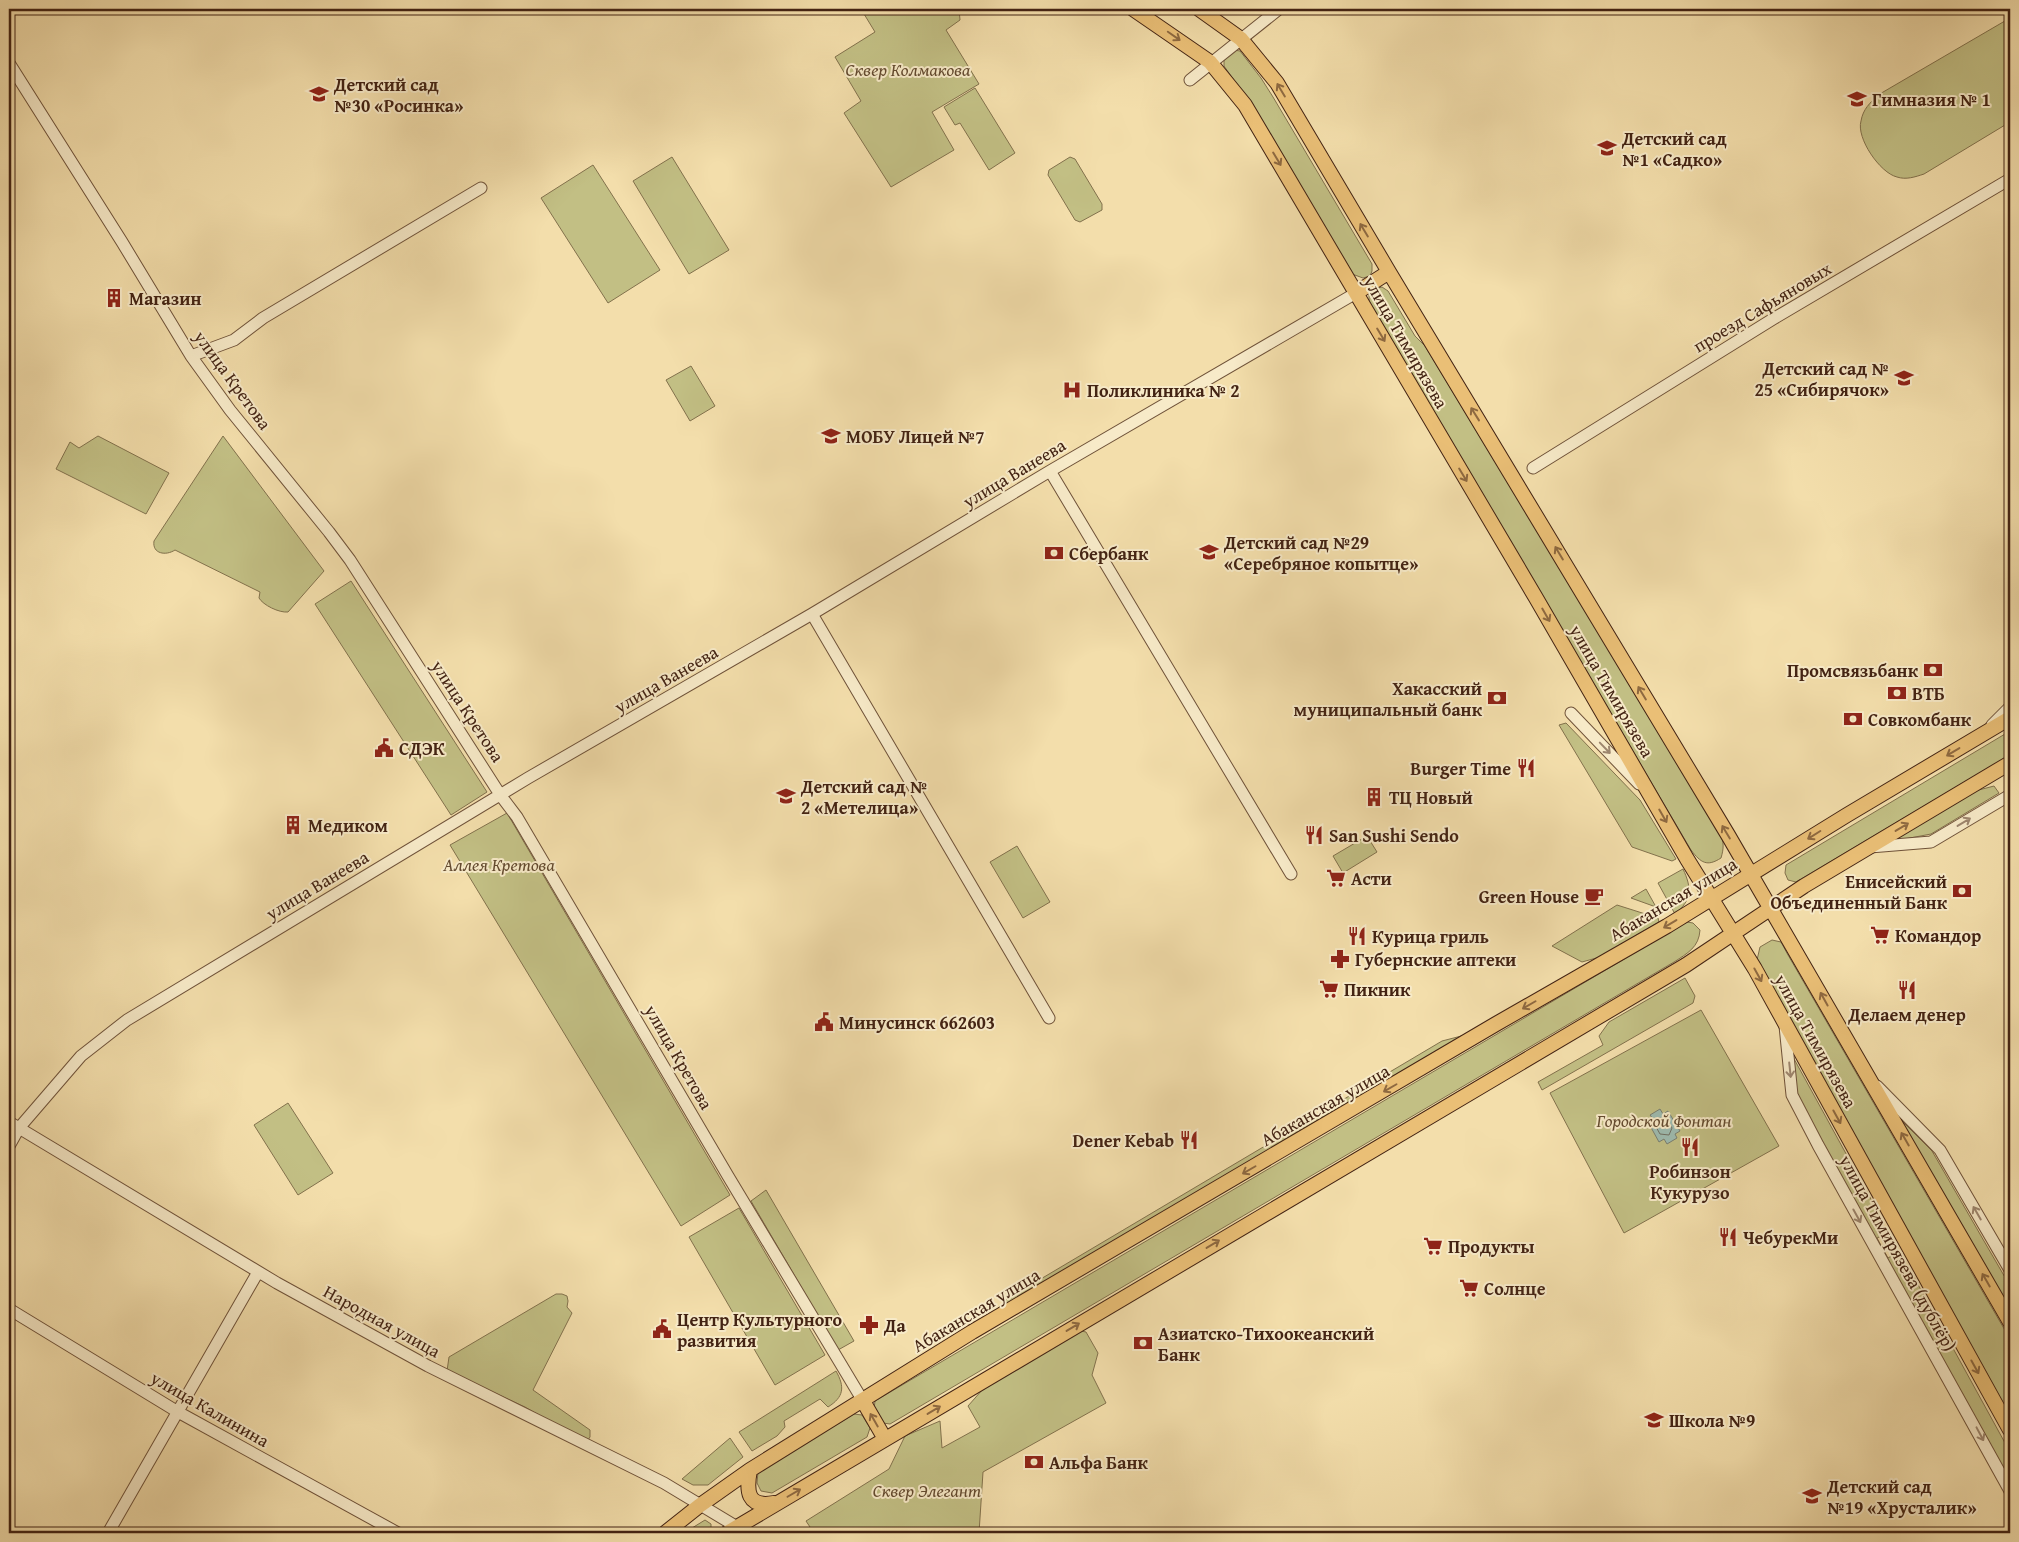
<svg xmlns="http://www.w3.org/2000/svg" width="2019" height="1542" viewBox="0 0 2019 1542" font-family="'Gentium Book Plus',serif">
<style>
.green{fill:#c2bf84;stroke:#82714c}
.water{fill:#9dbbb0;stroke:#797e71}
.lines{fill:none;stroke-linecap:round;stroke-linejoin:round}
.shore{stroke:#706f62;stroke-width:1}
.minor-casing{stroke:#6f5239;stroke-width:13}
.major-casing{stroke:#432313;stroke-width:16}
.minor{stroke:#f7eac8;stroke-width:11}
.major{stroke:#eabf76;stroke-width:14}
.oneway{stroke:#8e6940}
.oneway2{stroke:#9d866e}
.labels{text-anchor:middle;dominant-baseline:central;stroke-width:4;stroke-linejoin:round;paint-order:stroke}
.park-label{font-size:18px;font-style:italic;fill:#634a2f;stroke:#f7eac8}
.poi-label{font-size:18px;font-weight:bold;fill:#432313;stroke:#f7eac8;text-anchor:start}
.street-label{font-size:18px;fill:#432313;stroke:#f7eac8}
</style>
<rect width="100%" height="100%" fill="#f3deab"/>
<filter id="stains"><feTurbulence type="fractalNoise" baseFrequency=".004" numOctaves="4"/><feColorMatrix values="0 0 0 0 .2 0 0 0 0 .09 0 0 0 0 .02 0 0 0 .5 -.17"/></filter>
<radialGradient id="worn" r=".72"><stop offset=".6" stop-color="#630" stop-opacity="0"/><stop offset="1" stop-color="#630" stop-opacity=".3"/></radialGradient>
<!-- green -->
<path class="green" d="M861,9H959L960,20L946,30L979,84L932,112L954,150L891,187L844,113L861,101L835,57L875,32Z
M2010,18V122L1924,174C1915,177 1906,180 1897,177C1880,173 1856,138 1861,121C1863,109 1870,103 1878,95Z
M1234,50L1240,51L1261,78L1273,97L1372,264V271L1370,276L1363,278L1352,274L1255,110L1224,66V58Z
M975,88L1015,153L989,170L960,123L955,125L944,107Z
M672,157L729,250L689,274L633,181Z
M1070,157L1075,159L1102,204V210L1080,222L1075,220L1048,175L1049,170Z
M593,165L660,270L608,303L541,198Z
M1382,287L1388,291L1415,336L1425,346L1720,833C1724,842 1724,848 1721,858C1707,867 1701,863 1691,850L1372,308L1369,301V294L1375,289Z
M691,366L715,406L690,421L666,380Z
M98,436L169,473L146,514L56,469L70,442L79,448Z
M223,436L324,571L288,612C279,613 263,605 259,598L260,592L175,550C166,556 152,554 154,541Z
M351,581L487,792L451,815L315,604Z
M1566,723L1640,800L1676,859L1672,861L1632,847L1559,725Z
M2010,731V755L1796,882L1788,880L1785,873L1786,865Z
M1994,786L1999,793L1931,834L1889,842L1971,792Z
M507,813L730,1195L681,1226L450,845Z
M1367,836L1377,852L1343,873L1333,856Z
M1017,846L1050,902L1023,918L990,862Z
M1683,869C1692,888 1692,900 1675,914L1658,883Z
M1646,889L1656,907L1631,898Z
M1617,905L1658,918L1659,922L1600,957L1582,962L1552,946Z
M1687,922L1693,923L1700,930C1699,947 1688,953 1674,962L890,1424L883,1423L874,1409L875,1401Z
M1772,940L1781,942L1788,955L2010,1339V1419L1757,960L1760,947Z
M1685,978L1695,996L1693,1003L1542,1090L1538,1082L1603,1045L1599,1036L1609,1022Z
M1701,1010L1779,1146L1624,1233L1550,1093Z
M1469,1034L992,1314L1007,1299L1442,1041Z
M1793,1057L1878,1212L1884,1235L1877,1238L1888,1258L1895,1254L1910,1270L2010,1452V1486L1796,1093Z
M288,1103L333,1173L298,1195L254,1125Z
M1892,1111L1932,1151L2010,1286V1314Z
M766,1190L854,1341L838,1350L751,1201Z
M739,1208L825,1355L775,1385L689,1237Z
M556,1294H562L567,1296L568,1301L567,1307L572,1313L533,1390L590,1430V1437L588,1440H581L525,1407L447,1371L449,1357Z
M1081,1331L1086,1332L1098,1353L1092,1375L1106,1403L983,1472L979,1533H814L806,1521L889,1469L905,1436L940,1421L942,1448L980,1427L968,1406L983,1389Z
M836,1371C845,1387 844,1397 828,1407L820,1399L784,1421L785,1427L777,1436L752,1451L739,1432Z
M854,1414L862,1415L870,1428L867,1437L772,1493L761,1491L757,1483L758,1472Z
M730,1438L743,1457L708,1485H693L682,1479Z
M705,1520L711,1524V1530L708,1533H684Z"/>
<!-- water -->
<path class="water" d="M1660,1109L1663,1114L1668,1111L1680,1131L1675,1134L1677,1138L1667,1144L1664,1139L1659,1142L1648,1122L1653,1119L1650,1115Z"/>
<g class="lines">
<!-- shore -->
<path class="shore" d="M1659,1118L1667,1119L1672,1128L1669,1135L1660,1134L1655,1125Z"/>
<!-- minor casing -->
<g class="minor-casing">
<path id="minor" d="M9,63L122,242L191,356L230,410L329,532L350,560L501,796L517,817L728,1176L863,1401
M1190,80L1279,9
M191,356L234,340L263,318L481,188
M1533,468L1773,319L2010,179
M1050,471L1291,874
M812,614L1049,1018
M1571,713L1639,784
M1992,725L2010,707
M1870,847L1931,842L2010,795
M1785,1026L1792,1095L1818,1145L2010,1491
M1877,1086L1940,1150L2010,1270
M9,1122L277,1283L428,1366L664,1483L747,1533
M9,1146L19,1128L81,1056L127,1020L528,778L812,614L1050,471L1356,293
M9,1309L178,1412L398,1533
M108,1533L258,1272"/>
</g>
<!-- major casing -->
<g class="major-casing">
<path id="major" d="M1133,9L1210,62L1245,105L1536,598L1687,859L1755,969L2010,1430
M1199,9L1241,39L1277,83L1389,272L1728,835L2010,1322
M1356,293L1389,272
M863,1401L885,1439
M750,1470C746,1491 747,1508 774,1503
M665,1533L699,1506L750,1470L972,1332L1496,1024L1667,926L1847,815L2010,718
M727,1533L1686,965L1804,886L2010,763"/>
</g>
<!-- minor -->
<use href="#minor" class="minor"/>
<!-- major -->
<use href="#major" class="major"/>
</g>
<!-- one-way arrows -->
<defs><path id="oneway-shaft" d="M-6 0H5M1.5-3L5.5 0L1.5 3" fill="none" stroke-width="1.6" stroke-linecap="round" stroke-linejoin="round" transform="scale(1.25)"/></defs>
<g class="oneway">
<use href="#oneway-shaft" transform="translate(1174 36) rotate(35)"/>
<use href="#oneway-shaft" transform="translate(1281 90) rotate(-121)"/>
<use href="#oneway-shaft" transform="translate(1277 159) rotate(59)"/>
<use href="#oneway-shaft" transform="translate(1364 230) rotate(-121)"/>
<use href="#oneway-shaft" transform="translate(1381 335) rotate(59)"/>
<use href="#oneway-shaft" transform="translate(1475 414) rotate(-122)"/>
<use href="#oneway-shaft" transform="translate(1463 475) rotate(59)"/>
<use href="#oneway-shaft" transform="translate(1559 553) rotate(-121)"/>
<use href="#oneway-shaft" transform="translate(1546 615) rotate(60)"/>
<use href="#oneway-shaft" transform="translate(1642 693) rotate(-121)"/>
<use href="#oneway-shaft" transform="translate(1953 752) rotate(149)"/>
<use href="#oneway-shaft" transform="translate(1663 816) rotate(60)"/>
<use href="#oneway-shaft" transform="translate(1902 827) rotate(-31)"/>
<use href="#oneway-shaft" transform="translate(1726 832) rotate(-121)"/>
<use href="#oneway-shaft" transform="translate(1814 835) rotate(148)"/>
<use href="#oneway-shaft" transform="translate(1670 924) rotate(149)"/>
<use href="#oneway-shaft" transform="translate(1758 975) rotate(61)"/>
<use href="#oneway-shaft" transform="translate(1824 999) rotate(-119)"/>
<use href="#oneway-shaft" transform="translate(1529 1005) rotate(150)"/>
<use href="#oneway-shaft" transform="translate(1390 1088) rotate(150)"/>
<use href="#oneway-shaft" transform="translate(1837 1117) rotate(61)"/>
<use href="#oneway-shaft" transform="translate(1905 1139) rotate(-120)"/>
<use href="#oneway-shaft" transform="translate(1249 1170) rotate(150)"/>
<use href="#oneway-shaft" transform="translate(1213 1244) rotate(-31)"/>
<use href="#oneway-shaft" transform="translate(1986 1280) rotate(-120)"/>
<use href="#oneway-shaft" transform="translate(1073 1327) rotate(-31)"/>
<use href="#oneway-shaft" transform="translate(1975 1367) rotate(61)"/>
<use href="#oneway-shaft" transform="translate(934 1410) rotate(-31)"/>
<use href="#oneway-shaft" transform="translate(874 1420) rotate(-120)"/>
<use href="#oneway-shaft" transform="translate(794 1493) rotate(-30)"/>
</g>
<g class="oneway2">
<use href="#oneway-shaft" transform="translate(1605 748) rotate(46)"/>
<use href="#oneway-shaft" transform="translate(1964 822) rotate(-31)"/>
<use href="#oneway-shaft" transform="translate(1790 1070) rotate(84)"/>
<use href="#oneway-shaft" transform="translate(1977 1213) rotate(-120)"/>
<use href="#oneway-shaft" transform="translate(1857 1216) rotate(61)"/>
<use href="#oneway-shaft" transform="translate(1980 1434) rotate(62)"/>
</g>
<!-- icons -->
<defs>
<g id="school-bare" transform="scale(1.5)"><path d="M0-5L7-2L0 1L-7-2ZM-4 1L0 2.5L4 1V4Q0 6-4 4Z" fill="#8f2418" stroke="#f7eac8" stroke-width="2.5" paint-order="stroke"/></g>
<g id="building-bare" transform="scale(1.5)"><path d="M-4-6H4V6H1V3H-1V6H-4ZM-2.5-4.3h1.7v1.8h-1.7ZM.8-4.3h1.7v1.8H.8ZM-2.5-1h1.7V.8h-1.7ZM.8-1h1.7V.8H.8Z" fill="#8f2418" stroke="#f7eac8" stroke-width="2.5" paint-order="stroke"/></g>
<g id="hospital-bare" transform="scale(1.5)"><path d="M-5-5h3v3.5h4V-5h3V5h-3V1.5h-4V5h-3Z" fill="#8f2418" stroke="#f7eac8" stroke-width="2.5" paint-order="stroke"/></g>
<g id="bank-bare" transform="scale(1.5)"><path d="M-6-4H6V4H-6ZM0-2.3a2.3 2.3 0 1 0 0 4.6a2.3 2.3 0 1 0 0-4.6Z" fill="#8f2418" stroke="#f7eac8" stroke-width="2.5" paint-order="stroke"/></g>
<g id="civic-bare" transform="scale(1.5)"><path d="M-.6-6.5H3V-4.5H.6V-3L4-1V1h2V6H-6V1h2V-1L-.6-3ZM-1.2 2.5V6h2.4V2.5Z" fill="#8f2418" stroke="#f7eac8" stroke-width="2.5" paint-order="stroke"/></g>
<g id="restaurant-bare" transform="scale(1.5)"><path d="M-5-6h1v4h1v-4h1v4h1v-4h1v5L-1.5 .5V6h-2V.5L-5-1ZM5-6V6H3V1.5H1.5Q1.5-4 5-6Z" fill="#8f2418" stroke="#f7eac8" stroke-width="2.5" paint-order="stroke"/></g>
<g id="supermarket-bare" transform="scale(1.5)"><path d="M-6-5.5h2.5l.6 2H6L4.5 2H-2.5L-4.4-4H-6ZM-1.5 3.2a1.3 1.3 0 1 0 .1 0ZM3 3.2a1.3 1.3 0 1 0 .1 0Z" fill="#8f2418" stroke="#f7eac8" stroke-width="2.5" paint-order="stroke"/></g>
<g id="cafe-bare" transform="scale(1.5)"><path d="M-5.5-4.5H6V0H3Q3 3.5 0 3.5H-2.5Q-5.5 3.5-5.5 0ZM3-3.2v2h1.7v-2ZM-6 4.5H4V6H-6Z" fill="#8f2418" stroke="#f7eac8" stroke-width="2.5" paint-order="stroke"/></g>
<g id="pharmacy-bare" transform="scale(1.5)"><path d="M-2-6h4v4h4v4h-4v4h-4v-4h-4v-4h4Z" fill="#8f2418" stroke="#f7eac8" stroke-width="2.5" paint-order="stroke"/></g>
</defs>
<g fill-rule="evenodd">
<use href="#school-bare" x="319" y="94"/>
<use href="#school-bare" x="1857" y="99"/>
<use href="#school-bare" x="1607" y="148"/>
<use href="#building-bare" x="114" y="298"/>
<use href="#school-bare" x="1904" y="378"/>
<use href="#hospital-bare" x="1072" y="390"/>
<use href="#school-bare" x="831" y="436"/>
<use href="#school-bare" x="1209" y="552"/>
<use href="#bank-bare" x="1054" y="553"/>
<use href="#bank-bare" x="1933" y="670"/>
<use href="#bank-bare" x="1897" y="693"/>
<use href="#bank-bare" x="1497" y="698"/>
<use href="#bank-bare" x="1853" y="719"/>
<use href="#civic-bare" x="384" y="748"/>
<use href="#restaurant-bare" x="1526" y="768"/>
<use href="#school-bare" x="786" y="796"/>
<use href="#building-bare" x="1374" y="797"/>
<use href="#building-bare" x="293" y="825"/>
<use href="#restaurant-bare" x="1314" y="835"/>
<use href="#supermarket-bare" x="1336" y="878"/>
<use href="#bank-bare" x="1962" y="891"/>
<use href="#cafe-bare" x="1594" y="896"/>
<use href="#supermarket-bare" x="1880" y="935"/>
<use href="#restaurant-bare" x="1357" y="936"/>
<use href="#pharmacy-bare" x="1340" y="959"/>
<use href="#supermarket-bare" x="1329" y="989"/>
<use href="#restaurant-bare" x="1907" y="990"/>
<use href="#civic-bare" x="824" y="1022"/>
<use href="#restaurant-bare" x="1189" y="1140"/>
<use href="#restaurant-bare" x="1690" y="1147"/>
<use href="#restaurant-bare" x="1728" y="1237"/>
<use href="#supermarket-bare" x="1433" y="1246"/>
<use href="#supermarket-bare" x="1469" y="1288"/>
<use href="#pharmacy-bare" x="869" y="1325"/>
<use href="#civic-bare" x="662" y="1329"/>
<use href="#bank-bare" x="1143" y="1343"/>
<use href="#school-bare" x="1654" y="1420"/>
<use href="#bank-bare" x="1034" y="1462"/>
<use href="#school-bare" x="1812" y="1496"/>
</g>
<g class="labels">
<!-- park labels -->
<g class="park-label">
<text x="908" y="69">Сквер Колмакова</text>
<text x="499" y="864">Аллея Кретова</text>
<text x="1664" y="1120">Городской Фонтан</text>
<text x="927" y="1490">Сквер Элегант</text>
</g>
<!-- poi labels -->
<g class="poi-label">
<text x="334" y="84">Детский сад<tspan x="334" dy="21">№30 «Росинка»</tspan></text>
<text x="1872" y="99">Гимназия № 1</text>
<text x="1622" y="138">Детский сад<tspan x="1622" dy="21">№1 «Cадко»</tspan></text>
<text x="129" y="298">Магазин</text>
<text x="1889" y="368" text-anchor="end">Детский сад №<tspan x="1889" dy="21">25 «Сибирячок»</tspan></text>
<text x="1087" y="390">Поликлиника № 2</text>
<text x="846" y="436">МОБУ Лицей №7</text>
<text x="1224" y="542">Детский сад №29<tspan x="1224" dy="21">«Серебряное копытце»</tspan></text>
<text x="1069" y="553">Сбербанк</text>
<text x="1918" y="670" text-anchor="end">Промсвязьбанк</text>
<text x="1482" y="688" text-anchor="end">Хакасский<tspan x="1482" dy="21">муниципальный банк</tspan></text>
<text x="1912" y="693">ВТБ</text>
<text x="1868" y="719">Совкомбанк</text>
<text x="399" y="748">СДЭК</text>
<text x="1511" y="768" text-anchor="end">Burger Time</text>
<text x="801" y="786">Детский сад №<tspan x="801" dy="21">2 «Метелица»</tspan></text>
<text x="1389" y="797">ТЦ Новый</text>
<text x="308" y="825">Медиком</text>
<text x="1329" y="835">San Sushi Sendo</text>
<text x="1351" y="878">Асти</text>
<text x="1947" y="881" text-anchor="end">Енисейский<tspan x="1947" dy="21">Объединенный Банк</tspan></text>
<text x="1579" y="896" text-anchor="end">Green House</text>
<text x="1895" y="935">Командор</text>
<text x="1372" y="936">Курица гриль</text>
<text x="1355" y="959">Губернские аптеки</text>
<text x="1344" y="989">Пикник</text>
<text x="1907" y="1014" text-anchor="middle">Делаем денер</text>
<text x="839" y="1022">Минусинск 662603</text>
<text x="1174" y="1140" text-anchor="end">Dener Kebab</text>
<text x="1690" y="1171" text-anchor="middle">Робинзон<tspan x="1690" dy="21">Кукурузо</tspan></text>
<text x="1743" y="1237">ЧебурекМи</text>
<text x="1448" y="1246">Продукты</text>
<text x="1484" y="1288">Солнце</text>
<text x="677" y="1319">Центр Культурного<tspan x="677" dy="21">развития</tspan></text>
<text x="884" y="1325">Да</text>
<text x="1158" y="1333">Азиатско-Тихоокеанский<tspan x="1158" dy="21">Банк</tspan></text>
<text x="1669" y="1420">Школа №9</text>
<text x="1049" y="1462">Альфа Банк</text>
<text x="1827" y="1486">Детский сад<tspan x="1827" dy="21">№19 «Хрусталик»</tspan></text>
</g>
<!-- street labels -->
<g class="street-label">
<text transform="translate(1762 307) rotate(-31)">проезд Сафьяновых</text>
<text transform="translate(1406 342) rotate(60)">улица Тимирязева</text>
<text transform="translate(233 380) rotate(54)">улица Кретова</text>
<text transform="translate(1014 473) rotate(-31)">улица Ванеева</text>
<text transform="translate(666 679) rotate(-30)">улица Ванеева</text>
<text transform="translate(1612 691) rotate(60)">улица Тимирязева</text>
<text transform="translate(468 711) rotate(57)">улица Кретова</text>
<text transform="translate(317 885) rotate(-31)">улица Ванеева</text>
<text transform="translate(1673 899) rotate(-31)">Абаканская улица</text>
<text transform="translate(1816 1041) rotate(61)">улица Тимирязева</text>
<text transform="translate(679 1057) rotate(60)">улица Кретова</text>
<text transform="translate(1325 1105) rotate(-30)">Абаканская улица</text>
<text transform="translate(1898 1253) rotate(61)">улица Тимирязева (дублёр)</text>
<text transform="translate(976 1310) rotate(-31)">Абаканская улица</text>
<text transform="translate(382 1321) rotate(29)">Народная улица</text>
<text transform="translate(210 1409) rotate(30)">улица Калинина</text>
</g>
</g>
<!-- margin -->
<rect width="2019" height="1542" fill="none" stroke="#f3deab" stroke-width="30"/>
<rect x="10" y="10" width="1999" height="1522" fill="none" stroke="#432313" stroke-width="2.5"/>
<rect x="15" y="15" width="1989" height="1512" fill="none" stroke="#432313"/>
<rect width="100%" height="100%" filter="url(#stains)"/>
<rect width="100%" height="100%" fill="url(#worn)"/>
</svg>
